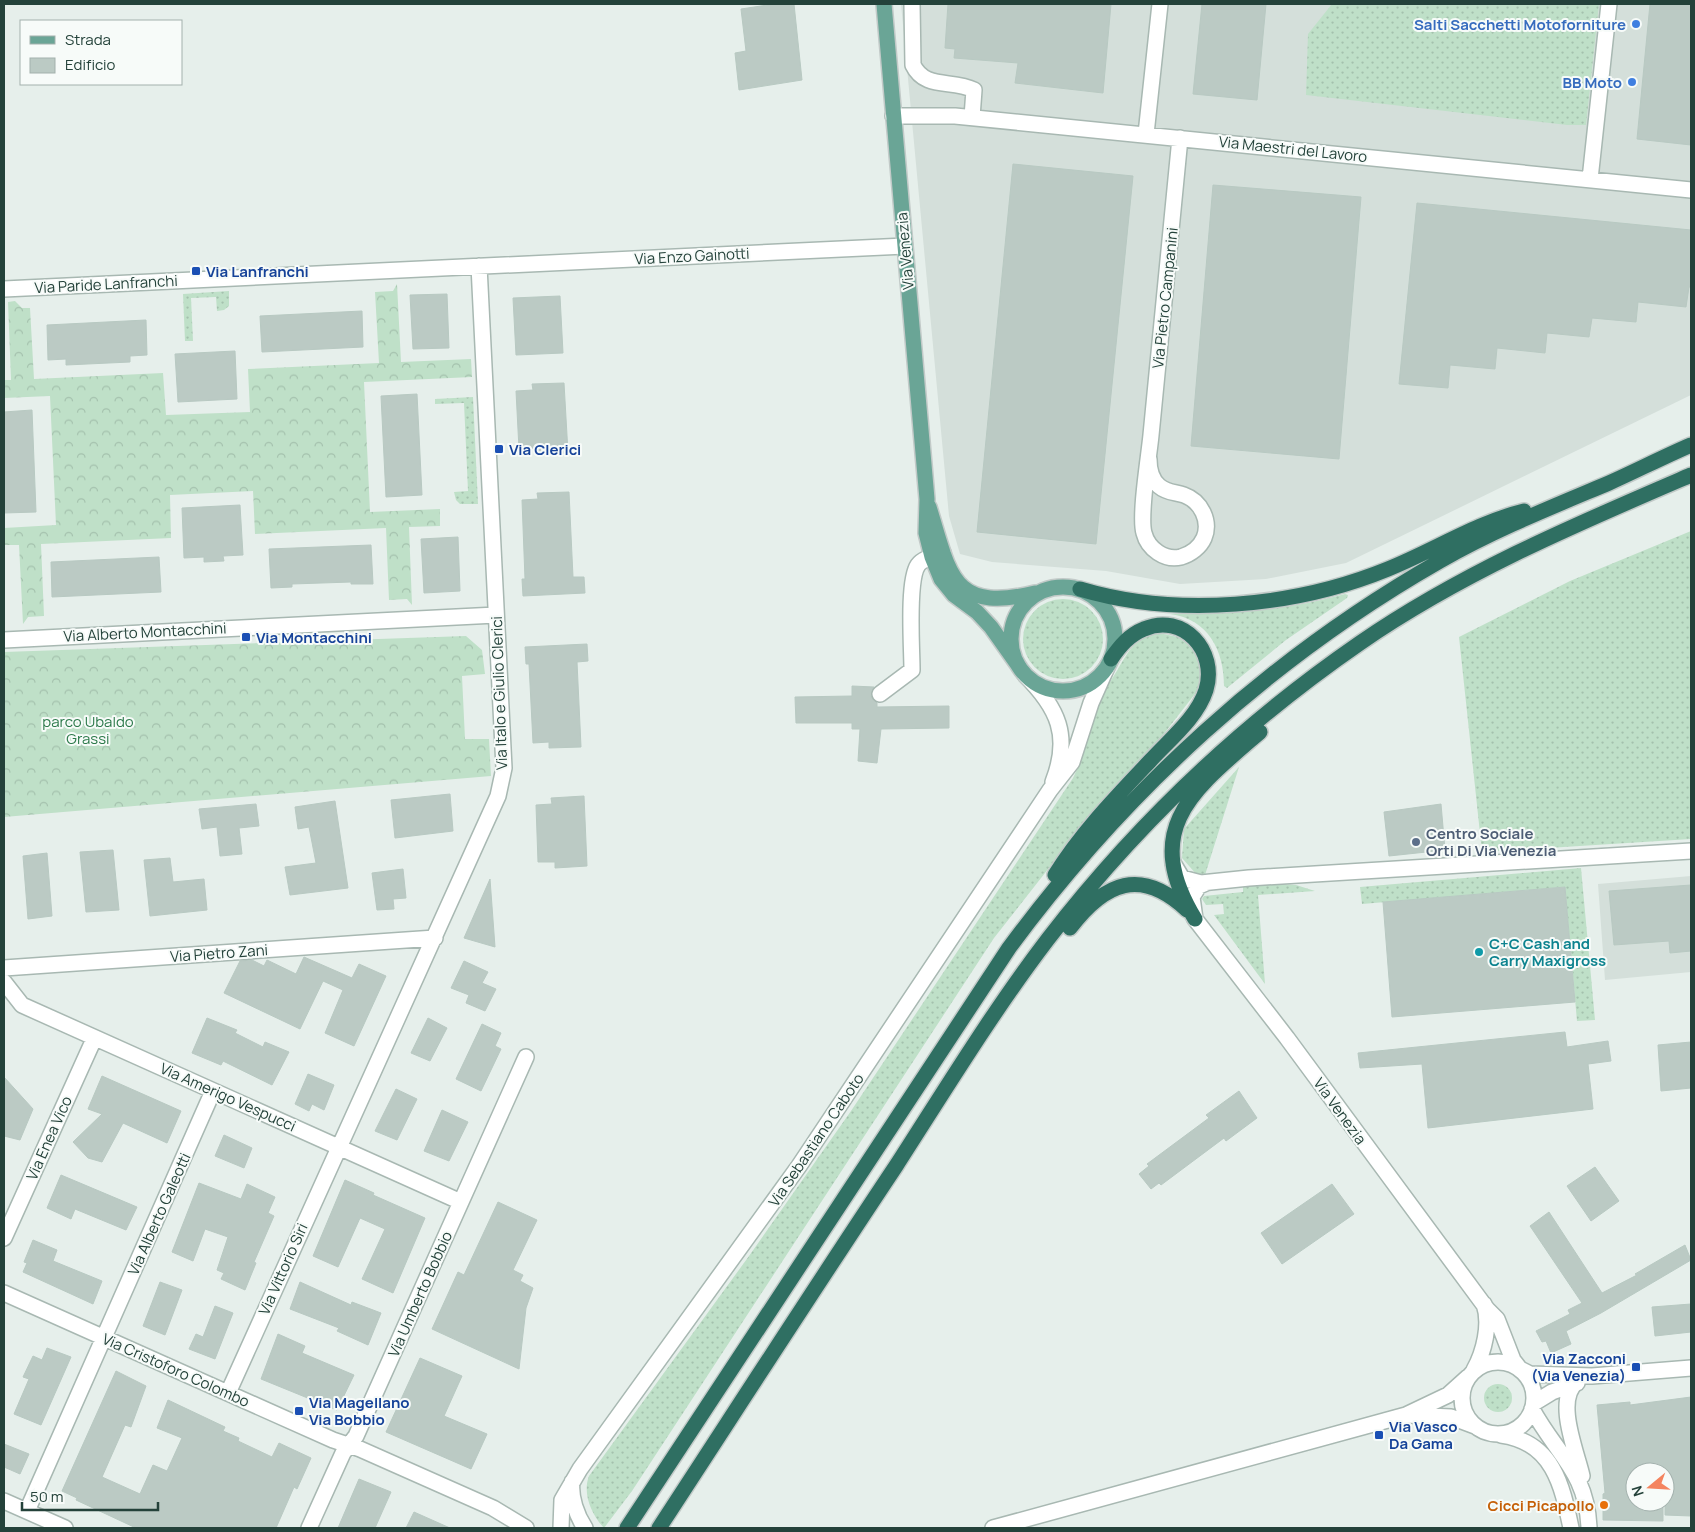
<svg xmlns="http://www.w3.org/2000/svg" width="1695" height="1532" viewBox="0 0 1695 1532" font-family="Manrope,sans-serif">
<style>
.built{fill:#d4dfda}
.grass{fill:url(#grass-dots)}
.forest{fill:url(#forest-crowns)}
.building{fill:#bbcac4;stroke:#b8c9c2}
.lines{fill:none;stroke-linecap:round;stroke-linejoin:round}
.minor-casing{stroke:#a8b8b2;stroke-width:18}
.major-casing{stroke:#c2cac8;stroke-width:18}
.highway-casing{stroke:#c2cac8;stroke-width:18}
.minor{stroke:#fff;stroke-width:15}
.major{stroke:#6aa596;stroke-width:15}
.highway{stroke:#2f6f62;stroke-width:15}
.shop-dot{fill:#3f7fe0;stroke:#f7fbf9;stroke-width:2}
.transit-dot{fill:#1a4fb4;stroke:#f7fbf9;stroke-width:2}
.service-dot{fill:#5c6f8a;stroke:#f7fbf9;stroke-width:2}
.culture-dot{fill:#0f9aa8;stroke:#f7fbf9;stroke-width:2}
.food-dot{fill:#e8710a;stroke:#f7fbf9;stroke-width:2}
.labels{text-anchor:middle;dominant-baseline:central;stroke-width:4;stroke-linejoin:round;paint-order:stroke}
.shop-label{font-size:15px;font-weight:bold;fill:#366cbe;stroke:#f7fbf9;text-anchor:end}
.street-label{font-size:15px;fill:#24423a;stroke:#f7fbf9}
.transit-label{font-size:15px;font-weight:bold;fill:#164399;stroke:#f7fbf9;text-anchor:start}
.park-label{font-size:15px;fill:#2d7a4b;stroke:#f7fbf9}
.service-label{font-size:15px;font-weight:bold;fill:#4e5e75;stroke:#f7fbf9;text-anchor:start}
.culture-label{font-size:15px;font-weight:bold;fill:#0d838f;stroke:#f7fbf9;text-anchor:start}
.food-label{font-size:15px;font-weight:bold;fill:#c56008;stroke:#f7fbf9;text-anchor:end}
</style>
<defs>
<pattern id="grass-dots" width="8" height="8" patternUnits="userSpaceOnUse" patternTransform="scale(1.25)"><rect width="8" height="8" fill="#bfe0c8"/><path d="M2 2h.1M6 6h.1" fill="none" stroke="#a4c1ad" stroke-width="1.8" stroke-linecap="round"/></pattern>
<pattern id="forest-crowns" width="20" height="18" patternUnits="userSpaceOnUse" patternTransform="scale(1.25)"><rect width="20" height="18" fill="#bfe0c8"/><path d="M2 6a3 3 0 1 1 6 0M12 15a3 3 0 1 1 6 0" fill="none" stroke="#a4c1ad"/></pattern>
</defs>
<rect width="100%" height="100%" fill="#e6efeb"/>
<!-- built -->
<path class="built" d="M901,4H1691V395L1346,563L1266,579L1180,584L1106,571L992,562L960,554L949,516Z
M1691,876V972L1605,980L1598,884Z"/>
<!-- grass -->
<path class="grass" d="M1332,4H1599L1586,125H1567L1306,95L1308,34Z
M229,291V306L224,310L217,311L216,297L191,298L193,341H185L183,294Z
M473,397L478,504H460L456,500L454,492L468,491L464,403L435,404V399Z
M1691,531V839L1482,852L1459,637L1570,581Z
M1345,594L1348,595L1347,598L1286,640L1227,688L1224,686C1224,650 1208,619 1170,614C1229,615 1288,610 1345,594Z
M1023 639a40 40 0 1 1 80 0a40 40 0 1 1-80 0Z
M1159,633L1178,637L1194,649L1200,661L1201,678L1198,690L1163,735L1081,827L994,938L632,1491L604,1528C592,1515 582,1494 589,1476L749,1256L851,1111L1073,778C1085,755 1088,730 1097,705C1103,692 1111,681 1118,669C1129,650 1136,637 1159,633Z
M1239,767L1205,875H1197L1182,858L1184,829Z
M1581,868L1595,1020L1577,1021L1565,887L1362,904L1360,887Z
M1265,883L1296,885L1315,891L1258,895L1265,984L1214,915L1224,914L1223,904L1206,905L1202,899L1204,896L1243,892V884Z
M1484 1398a14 14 0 1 1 28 0a14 14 0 1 1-28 0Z"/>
<!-- forest -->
<path class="forest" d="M397,284L401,362L471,359L472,377L364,382L370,512L440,509V526L409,527L412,605L407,599L389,600L386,528L255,534L253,491L170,495L171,538L41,544L44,616L28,617L23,624L19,545H4V528L56,525L50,396L4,398V380H11L8,302L15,301L22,308H30L34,379L163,373L166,415L250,412L248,369L379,363L375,292L393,291Z
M466,636L482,650L485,674L462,676L465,739H489L491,776L4,817V652Z"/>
<!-- building -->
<path class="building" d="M774,4H794L802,80L739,90L735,53L746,51L741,9Z
M948,4H1111L1103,93L1015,83L1018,63L954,58L955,49L945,48Z
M1202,4H1266L1257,100L1193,94Z
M1650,4H1691V145L1637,139Z
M1013,164L1133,176L1096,544L977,532Z
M1213,185L1361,197L1339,459L1191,446Z
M1417,203L1691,230V287H1689L1686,307L1638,302L1636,322L1592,318L1589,337L1547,333L1545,353L1497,348L1495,369L1450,365L1448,388L1399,384Z
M447,294L449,348L413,349L410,295Z
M560,296L563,353L516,355L513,298Z
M362,311L363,347L262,352L260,316Z
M146,320L147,355L130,356V362L66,365V359L48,360L47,325Z
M235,351L237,399L178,402L175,354Z
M564,383L568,453L536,454L535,448L519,449L516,391L533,390L532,384Z
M417,394L422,495L386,497L381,396Z
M32,410L36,512L4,513V412Z
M569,492L573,577H584L585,593L523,596L522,579H525L522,500L538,499L537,493Z
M240,505L243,555L223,556L224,561L204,562V557L184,558L182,508Z
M458,537L460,591L424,593L421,539Z
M371,545L373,584H351V582L292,584V587L271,588L269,549Z
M159,557L161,592L52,597L51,562Z
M587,644L588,661L577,662L581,747L549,748V742L533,743L529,664H526L525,647Z
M852,686L874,687L871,696L877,703V707L949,706V728L881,729L877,763L858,761L860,729H852V723H796L795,697L852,696Z
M450,794L453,831L395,838L391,800Z
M584,796L587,866L555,868V862H538L536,805L552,804L551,798Z
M335,801L348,888L290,895L285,867L316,863L309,827L298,829L295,807Z
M256,804L259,826L239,828L242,854L220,856L217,827L202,829L199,809Z
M1441,804L1445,850L1389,856L1384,812Z
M113,850L119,910L86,912L80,852Z
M47,853L52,916L28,919L23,856Z
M170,858L173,882L204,879L207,910L150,916L144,860Z
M403,869L406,898L393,899L394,909L377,910L372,873Z
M490,879L495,947L464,938Z
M1691,885V951L1670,953L1669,941L1614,945L1609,891Z
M1565,887L1575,1002L1392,1017L1383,902Z
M304,957L352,978L359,964L386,976L354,1046L325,1033L343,990L323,981L300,1029L224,993L240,961L252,960L264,966L267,960L296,974Z
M464,961L488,972L482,983L496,989L485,1011L466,1003L469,995L451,988Z
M207,1018L237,1030L235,1033L263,1047L265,1042L289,1052L272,1085L223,1061L221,1065L192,1053Z
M428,1018L447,1028L430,1061L411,1053Z
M482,1024L501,1033L495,1046L501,1049L481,1091L456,1079Z
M1565,1032L1567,1047L1608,1041L1611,1061L1588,1064L1593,1109L1428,1128L1422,1064L1360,1068L1358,1053Z
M1691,1042V1088L1661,1091L1658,1045Z
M308,1074L334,1085L324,1110L312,1104L309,1111L295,1104Z
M102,1076L181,1111L167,1143L123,1123L102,1162L88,1158L73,1142L102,1114L88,1109Z
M4,1077L33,1109L20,1140L4,1136Z
M396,1089L417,1099L397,1140L375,1131Z
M1239,1091L1257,1118L1226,1141L1224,1138L1161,1185L1159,1183L1151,1189L1139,1174L1149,1166L1147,1164L1209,1118L1206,1115Z
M442,1110L468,1122L449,1161L424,1151Z
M224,1135L252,1148L244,1168L215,1156Z
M1595,1167L1619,1201L1591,1221L1567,1186Z
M61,1175L137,1207L126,1230L75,1209L71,1219L47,1208Z
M345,1180L374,1193L373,1195L425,1218L393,1293L362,1279L385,1229L360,1218L338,1267L313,1256Z
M199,1183L241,1199L247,1184L275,1197L268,1213L274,1216L254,1262L256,1263L245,1290L221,1279L224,1273L217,1270L228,1237L205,1229L193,1261L172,1252Z
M1332,1184L1354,1214L1282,1264L1261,1233Z
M498,1202L537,1220L513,1270L523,1275L520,1281L533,1288L526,1308L519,1369L432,1329L458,1272L464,1275Z
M1549,1212L1602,1293L1637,1275L1635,1274L1685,1245L1691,1260L1601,1313L1566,1331L1571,1344L1551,1353L1546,1341L1542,1342L1536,1331L1570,1314L1568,1310L1582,1303L1530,1226Z
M33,1240L57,1250L53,1261L102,1281L93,1304L23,1272L27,1263L24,1262Z
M160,1282L182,1290L165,1335L143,1326Z
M300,1282L351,1305L352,1302L381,1313L368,1345L337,1331L339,1328L290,1309Z
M1691,1304V1332L1655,1336L1652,1307Z
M215,1306L233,1313L215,1359L189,1349L196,1334L203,1337Z
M278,1334L305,1346L302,1353L354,1375L337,1410L261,1379Z
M47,1348L71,1357L41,1425L14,1414L29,1379L23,1377L33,1356L42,1360Z
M420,1358L462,1376L444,1416L487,1434L471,1469L386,1432Z
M116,1371L146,1386L131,1427L125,1425L102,1477L140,1494L153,1465L167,1471L182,1438L157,1428L168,1400L225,1427L223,1431L239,1438L238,1441L272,1457L279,1443L311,1458L297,1489L294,1487L276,1528H136L76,1500L77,1498L62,1491Z
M1691,1397V1516L1665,1515V1472L1663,1466L1635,1468V1502H1663V1521L1603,1520V1494L1605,1493L1597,1405L1630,1402V1405Z
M4,1444L29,1454L20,1474L4,1467Z
M359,1479L391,1492L375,1528H338Z
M414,1512L450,1528H406Z"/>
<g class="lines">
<!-- minor casing -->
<g class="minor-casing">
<path id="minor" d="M912,4L913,65C925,90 952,79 974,90L972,117
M893,116H955L1691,190
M1146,134L1160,4
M1590,179L1609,4
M4,289L905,246
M1149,459C1149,469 1151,479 1159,486C1167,493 1175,492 1184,495C1201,501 1211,521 1204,538C1200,547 1191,554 1181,557C1165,561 1148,549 1144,533C1139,516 1149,456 1151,435C1161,336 1171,237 1180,138
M4,640L496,615
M1025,675C1058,708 1071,736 1053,782
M880,694L912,670C912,648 907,581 918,565C923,558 935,556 943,553
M1173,863L1182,878L1201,883L1249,878L1691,851
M1206,883L1199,886L1192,897L1195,919L1287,1038L1487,1309L1497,1319L1513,1360L1520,1369L1530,1374L1592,1376L1691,1368
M4,968L435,938
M4,982L22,1005L461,1202
M4,1238L94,1039
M4,1293L333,1440L360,1449L493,1508L526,1528
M1462 1398a36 36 0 1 1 72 0a36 36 0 1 1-72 0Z
M1474,1370C1484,1352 1491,1324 1484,1304
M1577,1382C1554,1399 1577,1453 1582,1476
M228,1393L498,796L504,768L479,266
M1534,1403L1552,1392L1577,1383
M1532,1409C1557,1455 1587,1472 1589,1528
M1407,1415L1451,1417L1475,1426
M1501,1435C1553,1442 1562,1485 1571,1528
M572,1482C570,1497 577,1516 585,1528
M4,1501L65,1528
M27,1511L213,1091
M309,1528L343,1453L356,1436L526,1057
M561,1528L562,1500L580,1469L799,1166L1050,790L1072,762L1091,703L1107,667
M993,1528L1406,1415L1448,1395L1468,1377"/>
</g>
<!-- major casing -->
<g class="major-casing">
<path id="major" d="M884,4L927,499L926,533L932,557L941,579L954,595L977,612L991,627L1020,668
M929,507C950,574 951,613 1035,593
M1011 639a52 52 0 1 1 104 0a52 52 0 1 1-104 0Z"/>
</g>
<!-- highway casing -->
<g class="highway-casing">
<path id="highway" d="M1080,589C1177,618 1295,607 1388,569C1433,551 1476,523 1524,511
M1055,875C1081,833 1116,797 1150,761C1169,740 1197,718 1206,690C1218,651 1183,612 1144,629C1129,635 1120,646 1111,659
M1195,919C1140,828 1193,790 1260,732
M1070,928C1105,882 1141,867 1187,910
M627,1528L1009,948C1125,791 1270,658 1440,561C1494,530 1552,507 1609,483C1636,471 1663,457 1691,445
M659,1528C738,1407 816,1286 896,1166C945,1090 993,1011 1048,939C1136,825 1241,725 1360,643C1463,572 1577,524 1691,475"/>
</g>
<!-- minor -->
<use href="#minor" class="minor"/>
<!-- major -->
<use href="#major" class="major"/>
<!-- highway -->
<use href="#highway" class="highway"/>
</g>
<!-- markers -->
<g class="shop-dot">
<circle cx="1636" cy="24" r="5"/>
<circle cx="1632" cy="82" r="5"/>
</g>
<g class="transit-dot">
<rect x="191" y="266" width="10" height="10" rx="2.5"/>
<rect x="494" y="444" width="10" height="10" rx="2.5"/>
<rect x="241" y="632" width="10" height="10" rx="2.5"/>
<rect x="1631" y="1362" width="10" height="10" rx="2.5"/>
<rect x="294" y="1406" width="10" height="10" rx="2.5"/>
<rect x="1374" y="1430" width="10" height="10" rx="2.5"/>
</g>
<circle class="service-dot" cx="1416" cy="842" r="5"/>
<circle class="culture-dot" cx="1479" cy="952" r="5"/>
<circle class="food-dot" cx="1604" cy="1505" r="5"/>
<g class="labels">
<!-- shop labels -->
<g class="shop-label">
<text x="1626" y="24">Salti Sacchetti Motoforniture</text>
<text x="1622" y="82">BB Moto</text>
</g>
<!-- street labels -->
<g class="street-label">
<text transform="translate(1293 149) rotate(6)">Via Maestri del Lavoro</text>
<text transform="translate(905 251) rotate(-95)">Via Venezia</text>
<text transform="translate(692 256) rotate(-3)">Via Enzo Gainotti</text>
<text transform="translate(106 284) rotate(-3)">Via Paride Lanfranchi</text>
<text transform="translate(1165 298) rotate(-84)">Via Pietro Campanini</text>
<text transform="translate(145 632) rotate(-3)">Via Alberto Montacchini</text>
<text transform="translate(499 693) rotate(-92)">Via Italo e Giulio Clerici</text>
<text transform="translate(219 953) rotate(-4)">Via Pietro Zani</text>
<text transform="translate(228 1097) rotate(24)">Via Amerigo Vespucci</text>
<text transform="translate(1340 1111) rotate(54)">Via Venezia</text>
<text transform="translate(49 1138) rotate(-66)">Via Enea Vico</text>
<text transform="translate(816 1140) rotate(-56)">Via Sebastiano Caboto</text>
<text transform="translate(159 1214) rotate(-66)">Via Alberto Galeotti</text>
<text transform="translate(283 1269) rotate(-66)">Via Vittorio Siri</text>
<text transform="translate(420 1294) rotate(-66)">Via Umberto Bobbio</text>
<text transform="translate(176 1370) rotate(24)">Via Cristoforo Colombo</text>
</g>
<!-- transit labels -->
<g class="transit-label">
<text x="206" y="271">Via Lanfranchi</text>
<text x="509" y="449">Via Clerici</text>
<text x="256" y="637">Via Montacchini</text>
<text x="1626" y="1358" text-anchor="end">Via Zacconi<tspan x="1626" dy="17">(Via Venezia)</tspan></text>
<text x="309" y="1402">Via Magellano<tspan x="309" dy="17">Via Bobbio</tspan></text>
<text x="1389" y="1426">Via Vasco<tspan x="1389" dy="17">Da Gama</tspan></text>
</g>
<!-- park labels -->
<g class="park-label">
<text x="88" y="721">parco Ubaldo<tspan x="88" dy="17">Grassi</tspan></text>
</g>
<!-- service labels -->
<g class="service-label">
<text x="1426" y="833">Centro Sociale<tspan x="1426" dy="17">Orti Di Via Venezia</tspan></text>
</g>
<!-- culture labels -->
<g class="culture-label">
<text x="1489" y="943">C+C Cash and<tspan x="1489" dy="17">Carry Maxigross</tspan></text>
</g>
<!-- food labels -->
<g class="food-label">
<text x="1594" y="1505">Cicci Picapollo</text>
</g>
</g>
<!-- border -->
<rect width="1695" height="1532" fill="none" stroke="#24423a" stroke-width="10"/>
<!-- legend -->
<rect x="20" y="20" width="162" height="65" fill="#f7fbf9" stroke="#a3b1ad"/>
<rect x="30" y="36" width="25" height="8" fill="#6aa596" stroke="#a3b1ad"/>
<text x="65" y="45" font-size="15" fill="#24423a">Strada</text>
<rect x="30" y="58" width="25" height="15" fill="#bbcac4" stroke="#a3b1ad"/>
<text x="65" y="70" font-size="15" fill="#24423a">Edificio</text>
<!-- north arrow -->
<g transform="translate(1650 1487) rotate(252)"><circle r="24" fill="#f7fbf9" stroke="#a3b1ad"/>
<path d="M0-4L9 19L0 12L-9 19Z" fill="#f4845f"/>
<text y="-8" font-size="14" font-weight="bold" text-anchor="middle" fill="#24423a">N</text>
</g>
<!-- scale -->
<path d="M22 1502v8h136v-8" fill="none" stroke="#24423a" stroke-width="2.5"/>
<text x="30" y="1502" font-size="15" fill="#24423a" stroke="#f7fbf9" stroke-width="4" paint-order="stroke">50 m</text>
</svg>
